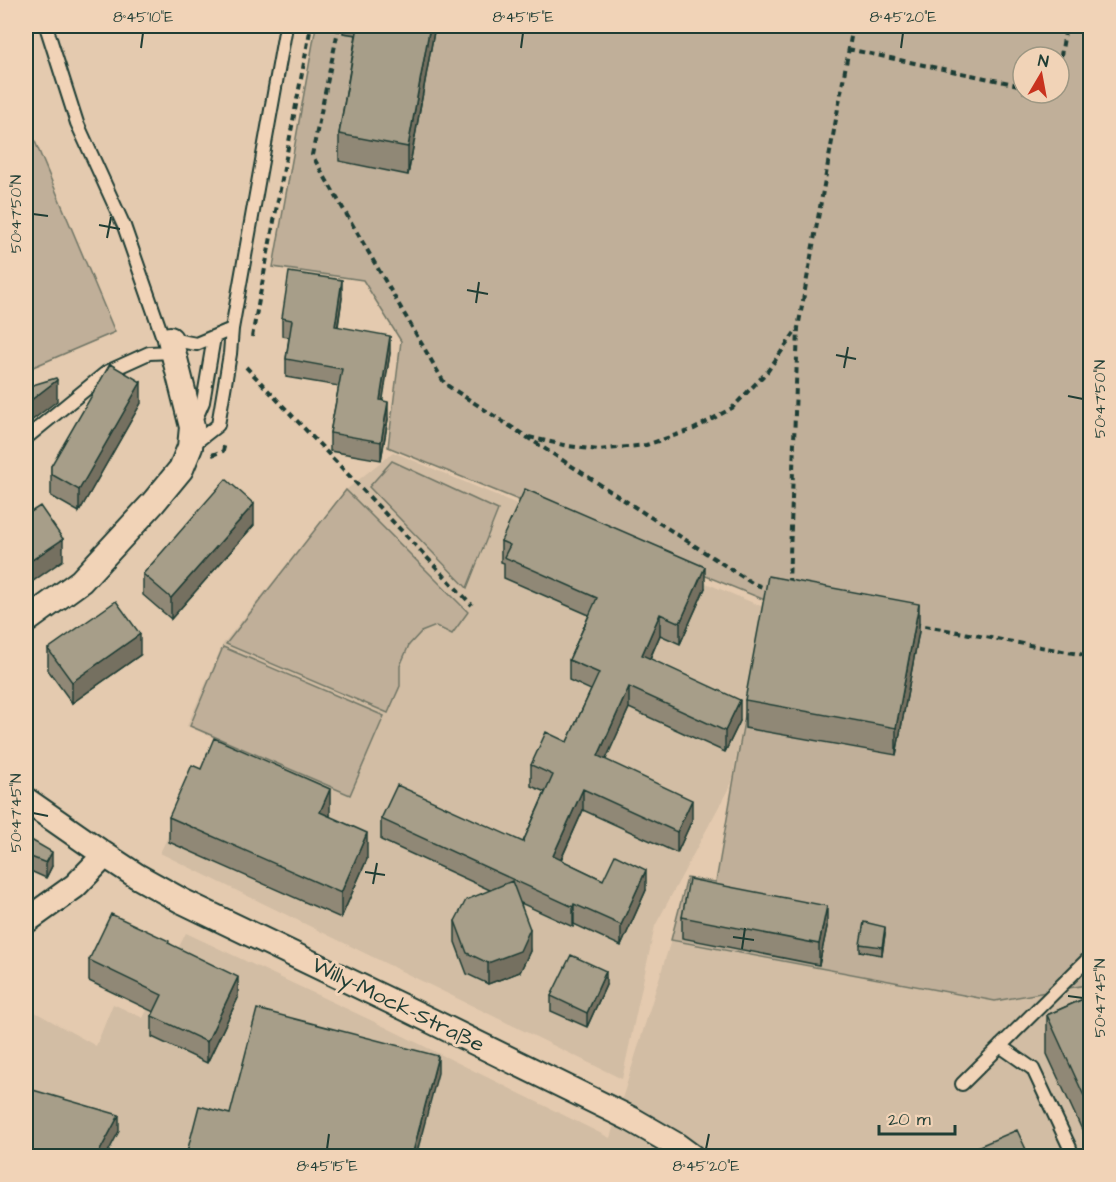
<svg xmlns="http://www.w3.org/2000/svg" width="1116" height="1182" viewBox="0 0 1116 1182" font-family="'Architects Daughter',sans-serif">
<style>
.built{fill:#d2bda4}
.green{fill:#c0af99;stroke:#707666;stroke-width:1.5;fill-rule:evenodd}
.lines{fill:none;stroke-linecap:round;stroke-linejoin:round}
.service-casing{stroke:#1f3d34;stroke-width:16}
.minor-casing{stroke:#1f3d34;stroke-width:28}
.path{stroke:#1f3d34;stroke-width:4;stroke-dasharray:6 4.5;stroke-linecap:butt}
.service{stroke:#f1d3b7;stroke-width:12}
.minor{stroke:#f1d3b7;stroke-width:24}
.wall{fill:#908876;stroke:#1f3d34;stroke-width:1.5}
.shaded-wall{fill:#756f60;stroke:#1f3d34;stroke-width:1.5}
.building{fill:#a79e89;stroke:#1f3d34;stroke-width:1.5}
.ticks{fill:none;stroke:#1f3d34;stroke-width:2}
.labels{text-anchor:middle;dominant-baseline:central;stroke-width:6;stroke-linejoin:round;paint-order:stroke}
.street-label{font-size:22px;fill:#1f3d34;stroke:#f1d3b7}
.neatline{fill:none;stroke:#1f3d34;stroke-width:2}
.ticks-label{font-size:15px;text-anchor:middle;fill:#1f3d34}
</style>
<rect width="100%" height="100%" fill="#e4caaf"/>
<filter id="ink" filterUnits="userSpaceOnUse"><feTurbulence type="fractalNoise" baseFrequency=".0167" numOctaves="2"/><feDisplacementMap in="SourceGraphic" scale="12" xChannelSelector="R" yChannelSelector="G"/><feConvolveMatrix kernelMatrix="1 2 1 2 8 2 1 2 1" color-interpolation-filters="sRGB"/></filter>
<g filter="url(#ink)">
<!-- built -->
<path class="built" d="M393,452L763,607L732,782L655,926L622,1079L160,853L214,738L187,726L223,644L346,490Z
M186,933L381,1025L610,1138L671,940L995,1001L1086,985L1090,994V1156H26V1007L96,1046L113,1004L143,1018Z"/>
<!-- green -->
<path class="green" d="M316,26H1090V981L1086,985L995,1001L671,940L687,878L716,882L765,600L388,447L401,341L363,280L273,267ZM1023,57H1059V93H1023Z
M26,120L115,332L26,370Z
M392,461L498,510L467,588L369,487Z
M346,490L468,612L452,634L436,626L421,632L409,645L400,666V686L388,713L226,644Z
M223,647L384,716L350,795L190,726Z"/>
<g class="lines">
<!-- service casing -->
<g class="service-casing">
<path id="service" d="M46,26L77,123L124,226L162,335L170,339L196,344L232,329
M194,423L203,402L214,337
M26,438L107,372L149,353L173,352
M191,446L218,425L230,354L232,329L286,26
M1000,1046L1033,1069L1070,1148
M962,1084L1090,957"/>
</g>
<!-- minor casing -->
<g class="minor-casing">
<path id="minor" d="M26,621L81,581L153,503L181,469L190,447L192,427L170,339
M26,800L105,855L137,876L182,901L407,1009L631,1119L676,1145L691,1156
M26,921L75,886L105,855"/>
</g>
<!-- path -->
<path class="path" d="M339,26L312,155L445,384L752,583L770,590
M848,49L1023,86
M1059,67L1066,26
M252,337L311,26
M246,367L472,605
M529,437L568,446L598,450L646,445L694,429L732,408L767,372L798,328
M212,455L223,451L225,443
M789,584L798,328L853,26
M914,624L1090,656"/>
<!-- service -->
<use href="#service" class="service"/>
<!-- minor -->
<use href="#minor" class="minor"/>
</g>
<!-- wall -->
<path class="wall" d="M343,26H435L408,175L339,161V134L356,35L343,33Z
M342,298L338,327L390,353L382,401L388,419L381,460L330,451V433L339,386L286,377V359L289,337L282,336V318Z
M141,403L79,512L51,496V466Z
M254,525L171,619L143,595V574Z
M501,541L705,588L680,644L660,635L650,659L740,721L725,752L629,708L605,760L692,820L677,853L583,810L561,860L603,880L646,890L621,946L574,924L573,927L521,903L530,951L520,972L488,984L467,974L455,942V921L490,890L381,840V819L523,842L545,792L531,786V765L567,742L591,690L569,680V660L589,615L504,578V563L501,562Z
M919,631L896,755L745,728V700Z
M48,649L140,655L72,703L48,670Z
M201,769L330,815L329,816L367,859L341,918L169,842V817Z
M26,837L52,866L46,878L26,869Z
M682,917L827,927L819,965L682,938Z
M885,934L882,955L860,951V944Z
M169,943L238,998L207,1063L152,1037V1016L154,1012L89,981V960Z
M606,985L587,1027L551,1011V996Z
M1090,996V1147L1047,1054V1015Z"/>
<!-- shaded-wall -->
<path class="shaded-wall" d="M430,26H435L408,175V147Z
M342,280V298L335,344V326Z
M390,336V353L380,418V400Z
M57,380V401L26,425V404Z
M141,382V403L79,512V490Z
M388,402V419L381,460V442Z
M254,504V525L171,619V598Z
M63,539V560L26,586V564Z
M705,567V588L680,644V623Z
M919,604V631L896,755V728Z
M660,614V635L642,676V655Z
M140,634V655L72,703V682Z
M629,687V708L598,777V756Z
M740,700V721L725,752V731Z
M330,789V815L320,838V812Z
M583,789V810L553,877V856Z
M692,800V820L677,853V832Z
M367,833V859L341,918V893Z
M52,852V866L46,878V863Z
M646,870V890L621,946V925Z
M574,904V924L573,927V907Z
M827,906V927L819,965V944Z
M885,927V934L882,955V947Z
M530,929V951L520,972L488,984V963Z
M606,971V985L587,1027V1013Z
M238,977V998L207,1063V1042Z
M438,1056V1073L416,1156H412Z
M119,1115V1131L106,1156H97Z"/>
<!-- building -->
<path class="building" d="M358,26H430L408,147L339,134Z
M289,272L342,280L335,326L390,336L380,400L388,402L381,442L330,433L342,369L286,359L292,320L282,318Z
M110,364L141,382L79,490L51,474V466Z
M56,378L57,380L26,404V387Z
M226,479L254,504L171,598L143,574Z
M525,489L705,567L680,623L660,614L642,655L740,700L725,731L629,687L598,756L692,800L677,832L583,789L553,856L603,880L615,855L646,870L621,925L574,904L573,907L381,819L397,785L523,842L553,775L531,765L546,732L567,742L599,673L569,660L597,598L504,557L510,545L501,541Z
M40,506L63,539L26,564V515Z
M768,576L919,604L896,728L745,700Z
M116,601L140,634L72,682L48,649Z
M214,738L330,789L320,812L367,833L341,893L169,817L192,765L201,769Z
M26,837L52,852L46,863L26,855Z
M689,879L827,906L819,944L682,917Z
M512,881L530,929L520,951L488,963L467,953L455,921L466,900Z
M111,914L169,941L168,943L238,977L207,1042L152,1016L162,995L89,960Z
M864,922L885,927L882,947L860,944Z
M571,955L606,971L587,1013L551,996Z
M1090,996V1109L1047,1015Z
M257,1009L438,1056L412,1156H186L199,1106L230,1114Z
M26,1088L119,1115L97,1156H26Z
M1017,1130L1029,1156H956Z"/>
</g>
<!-- ticks -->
<path class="ticks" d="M141,48L143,33M521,48L523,33M901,48L903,33M33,214L48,216M99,225L120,229M107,238L111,217M467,290L488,294M476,303L479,282M836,355L856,359M844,368L848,347M1068,396L1083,399M33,813L48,816M365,872L385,875M373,884L377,863M733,937L754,940M742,949L745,928M1068,996L1083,998M327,1149L329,1134M706,1149L709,1134"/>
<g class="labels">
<!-- street labels -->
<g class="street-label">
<text transform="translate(398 1005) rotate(26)">Willy-Mock-Straße</text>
</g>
</g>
<!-- margin -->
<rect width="1116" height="1182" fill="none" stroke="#f1d3b7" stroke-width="66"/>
<!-- north arrow -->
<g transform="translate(1041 75) rotate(10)"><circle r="28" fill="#f1d3b7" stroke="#9d9783" stroke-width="1.5"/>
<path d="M0-4.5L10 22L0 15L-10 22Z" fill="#c8321e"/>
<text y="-9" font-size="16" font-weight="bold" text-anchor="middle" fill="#1f3d34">N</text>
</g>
<!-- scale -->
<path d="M879 1125v9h76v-9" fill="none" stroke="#1f3d34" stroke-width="3"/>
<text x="888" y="1125" font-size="18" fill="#1f3d34" stroke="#f1d3b7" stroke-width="4.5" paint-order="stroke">20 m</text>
<rect x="33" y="33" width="1050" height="1116" class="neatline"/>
<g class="ticks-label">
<text x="143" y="22">8°45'10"E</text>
<text x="523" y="22">8°45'15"E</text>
<text x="903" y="22">8°45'20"E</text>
<text transform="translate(16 214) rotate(-90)" y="5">50°47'50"N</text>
<text transform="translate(1100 399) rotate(-90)" y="5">50°47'50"N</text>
<text transform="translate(16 813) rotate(-90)" y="5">50°47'45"N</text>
<text transform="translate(1100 998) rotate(-90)" y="5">50°47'45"N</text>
<text x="327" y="1171">8°45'15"E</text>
<text x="706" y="1171">8°45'20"E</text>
</g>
</svg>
